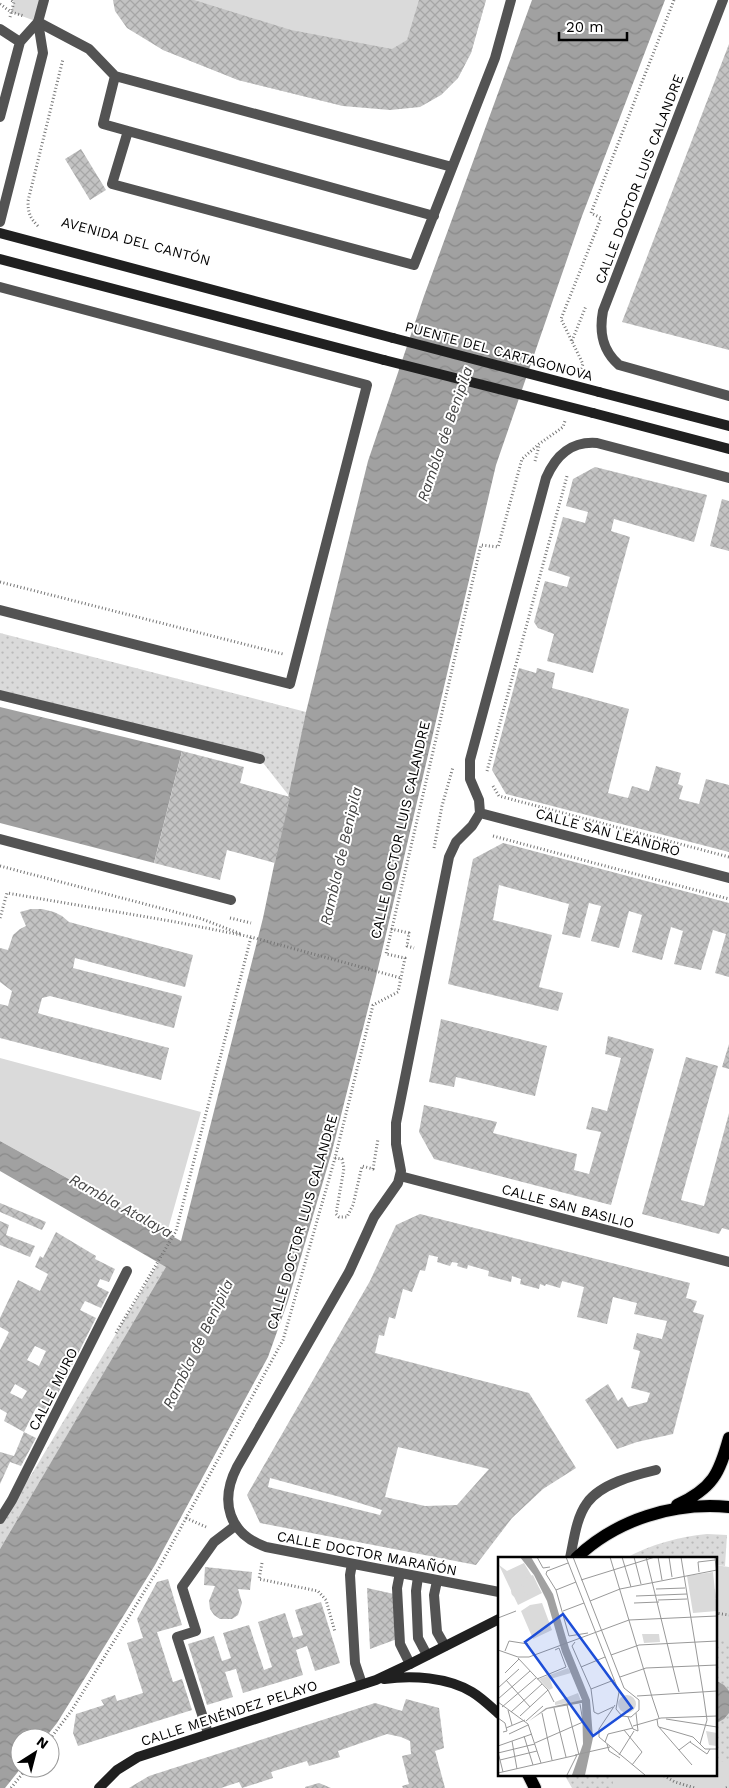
<svg xmlns="http://www.w3.org/2000/svg" width="729" height="1788" viewBox="0 0 729 1788" font-family="'Work Sans',sans-serif">
<style>
.park{fill:#dadada}
.garden{fill:url(#garden-dots)}
.water{fill:url(#water-waves)}
.building{fill:url(#building-cross-hatch);fill-rule:evenodd}
.lines{fill:none;stroke-linecap:round;stroke-linejoin:round}
.primary-casing{stroke:#dbdbdb;stroke-width:14}
.path{stroke:#757575;stroke-width:3;stroke-dasharray:1 2.5;stroke-linecap:butt}
.lane{stroke:#535353;stroke-width:10}
.street{stroke:#535353;stroke-width:10}
.secondary{stroke:#202020;stroke-width:10}
.primary{stroke:#000;stroke-width:12}
.secondary-bridge{stroke:#202020;stroke-width:10}
.labels{text-anchor:middle;dominant-baseline:central;stroke-width:4;stroke-linejoin:round;paint-order:stroke}
.street-label{font-size:14px;fill:#000;stroke:#fff}
.water-label{font-size:15px;font-style:italic;fill:#424242;stroke:#fff}
.inset-road{fill:none;stroke:#999;stroke-width:1}
.view{fill:#1d4ed8;fill-opacity:0.15;stroke:#1d4ed8;stroke-width:2.5}
.inset-edge{fill:none;stroke:#000;stroke-width:2.5}
</style>
<defs>
<pattern id="garden-dots" width="8" height="8" patternUnits="userSpaceOnUse" patternTransform="scale(1.25)"><rect width="8" height="8" fill="#dadada"/><path d="M2 2h.1M6 6h.1" fill="none" stroke="#b9b9b9" stroke-width="1.8" stroke-linecap="round"/></pattern>
<pattern id="water-waves" width="16" height="10" patternUnits="userSpaceOnUse" patternTransform="scale(1.25)"><rect width="16" height="10" fill="#a1a1a1"/><path d="M0 5q4-4 8 0t8 0" fill="none" stroke="#898989"/></pattern>
<pattern id="building-cross-hatch" width="8" height="8" patternUnits="userSpaceOnUse" patternTransform="scale(1.25)"><rect width="8" height="8" fill="#c3c3c3"/><path d="M0 0l8 8M0 8l8-8" fill="none" stroke="#a6a6a6"/></pattern>
</defs>
<rect width="100%" height="100%" fill="#fff"/>
<!-- park -->
<path class="park" d="M11,0H44L38,22L11,12L14,2Z
M113,0H486L471,53L458,78L441,95L343,106L238,80L163,50Z
M0,1058L201,1112L167,1233L0,1141Z
M715,1565L729,1567V1788H613V1774H715Z"/>
<!-- garden -->
<path class="garden" d="M0,633L306,712L290,797L260,759L0,695Z
M159,1262L167,1267L0,1549V1519L33,1472Z
M707,1534L727,1535L725,1566L715,1565V1558H626C652,1544 678,1537 707,1534Z
M715,1639L729,1641V1691L724,1685L715,1680Z
M729,1713V1760L715,1763V1724L724,1719Z
M564,1774H613V1788H572Z"/>
<!-- water -->
<path class="water" d="M532,0H665L582,216L496,465L375,981L332,1151L288,1301L268,1357L155,1565L57,1723L45,1738H20L21,1768L5,1788H0V1549L166,1267L0,1171V1141L181,1241L263,918L306,712L368,461L424,296Z
M0,707L182,751L154,863L0,823Z
M715,1680L724,1685L729,1691V1713L724,1719L715,1724Z"/>
<!-- building -->
<path class="building" d="M113,0H194L291,30L392,49L407,40L419,0H486L471,53L458,78L441,95L420,107L390,110L343,106L238,80L163,50L127,28L115,11Z
M729,44V350L622,322Z
M81,149L106,190L90,200L65,159Z
M595,467L707,495L694,542L614,519L611,531L630,537L593,673L547,661L554,634L538,628L534,622L545,581L567,587L570,577L548,570L563,517L585,523L588,512L566,506L573,479Z
M722,499L729,501V551L710,546Z
M519,668L536,673L537,668L555,673L552,688L629,709L608,793L628,798L632,786L649,791L656,766L681,773L678,784L683,786L679,799L699,804L706,779L729,785V852L506,794L492,770Z
M182,751L244,767L240,783L290,797L275,863L227,850L220,880L154,863Z
M503,843L729,903V977L715,973L726,934L713,930L701,970L674,964L683,931L671,927L662,960L632,952L642,915L629,911L619,948L591,941L601,906L589,903L580,938L562,934L569,904L499,885L493,920L552,935L539,987L563,993L558,1011L448,984L473,859Z
M31,909H42L54,912L62,916L69,922L193,955L185,987L75,958L73,968L182,996L174,1028L50,996L42,998L38,1013L44,1015L169,1048L161,1080L0,1038V1004L8,1006L12,991L0,982V948L8,950L13,935L20,929L26,926L20,912Z
M441,1019L547,1046L535,1096L456,1077L454,1087L429,1082Z
M608,1036L654,1049L611,1205L434,1159L419,1132L424,1105L497,1122L493,1133L577,1154L574,1170L589,1174L601,1132L586,1129L592,1107L607,1111L621,1058L605,1054Z
M729,1044V1069L722,1067Z
M686,1057L718,1066L681,1200L704,1206L729,1113V1230L722,1228L719,1234L642,1214Z
M0,1203L46,1222L42,1230L0,1212Z
M420,1214L690,1283L686,1298L697,1301L693,1312L704,1315L673,1434L637,1442L617,1449L585,1400L608,1384L618,1401L622,1397L628,1407L647,1402L650,1393L631,1388L640,1351L633,1349L637,1333L662,1339L667,1321L634,1314L637,1303L613,1297L607,1324L577,1317L584,1287L562,1281L560,1288L546,1284L545,1286L540,1284L539,1289L520,1284L521,1279L512,1276L511,1282L488,1276L489,1271L468,1265L467,1269L457,1266L458,1263L452,1262L450,1266L437,1262L438,1257L429,1255L425,1271L420,1270L412,1292L403,1289L395,1319L389,1317L384,1336L379,1335L375,1353L529,1393L576,1468L543,1489L512,1518L476,1565L260,1523L247,1495L370,1281L396,1225ZM398,1447L443,1458L489,1469L457,1505L425,1506L385,1497ZM270,1478L340,1497L382,1510L380,1515L268,1487Z
M0,1221L9,1225L6,1235L35,1246L30,1257L0,1245Z
M56,1232L96,1256L95,1259L115,1269L109,1282L100,1279L97,1286L109,1292L101,1308L85,1301L80,1310L96,1318L48,1413L36,1408L24,1432L4,1421L7,1413L0,1409V1350L9,1332L0,1327V1318L18,1280L40,1291L48,1274L35,1267L40,1256L43,1258ZM35,1346L46,1351L39,1366L27,1360ZM15,1384L27,1391L22,1399L10,1393Z
M24,1432L36,1438L21,1466L10,1462L0,1484V1452L14,1456Z
M205,1567L252,1572L250,1590L238,1589L242,1603L238,1615L232,1619H220L214,1615L210,1609L209,1601L215,1586L204,1585Z
M168,1579L182,1625L157,1632L173,1682L182,1679L192,1710L78,1746L73,1733L76,1714L104,1705L101,1700L115,1695L117,1701L143,1693L127,1643L143,1638L137,1619L157,1582Z
M367,1588L394,1594L397,1639L370,1649Z
M321,1602L340,1663L315,1671L307,1646L296,1650L303,1675L243,1693L236,1669L225,1672L233,1697L207,1705L188,1644L214,1636L222,1661L231,1658L223,1633L249,1625L264,1670L272,1667L258,1622L285,1613L293,1638L303,1635L295,1610Z
M406,1699L439,1708L444,1748L435,1751L445,1788H403L402,1786L409,1784L402,1756L411,1754L410,1741L401,1737L387,1734L338,1751L340,1757L309,1766L307,1761L271,1772L273,1778L242,1788L239,1782L221,1788H129L149,1776L375,1703L402,1711Z
M319,1783L331,1788H305V1787Z"/>
<g class="lines">
<!-- primary casing -->
<g class="primary-casing">
<path id="primary" d="M677,1505C713,1488 719,1474 729,1438
M576,1558C617,1519 674,1502 729,1507
M528,1774L535,1788"/>
</g>
<!-- path -->
<path class="path" d="M0,4L11,12L24,16
M10,17L14,2L11,0
M38,226C30,218 28,213 28,201L63,59
M572,341L586,306
M580,372L583,364L561,319L601,218L591,213L674,0
M535,461L539,446
M0,582L283,654
M487,771L567,476
M493,786L499,796L729,857
M493,836L729,899
M434,848L442,806L453,767
M0,866L202,919L241,934
M0,918L7,893L176,922L251,937L401,978
M230,918L251,923
M391,929L409,933L407,946L414,948
M335,1158L342,1159L344,1168L336,1214L339,1217H347L353,1205L362,1166L373,1169L378,1139
M116,1333L176,1231L251,937
M186,1518L206,1527
M262,1563L259,1579L318,1591L326,1600L335,1632
M715,1613L729,1615
M50,1739L72,1710L160,1566L283,1340L335,1158L373,1005L398,992L405,958L386,954L481,545L498,547L522,459L539,444L563,427L565,421
M661,1774L675,1782L695,1788
M11,1788L27,1768
M726,1788L729,1787"/>
<!-- lane -->
<path class="lane" d="M44,0L38,22L89,49L115,76L452,167
M115,76L103,124L128,131L112,184L414,265L495,58L511,0
M128,131L434,216
M0,695L260,759
M0,839L231,900
M570,1558C574,1540 576,1518 587,1503C600,1484 635,1475 656,1470
M400,1573L397,1588L400,1644L410,1664
M418,1577L416,1591L418,1638L427,1655
M437,1581L434,1595L437,1632L445,1646
M208,1733L177,1637L196,1631L182,1587L214,1542L235,1526"/>
<!-- street -->
<path class="street" d="M723,0L603,311C599,332 602,350 619,365L729,396
M0,29L20,42
M0,117L20,42L38,22
M0,222L43,53L38,22
M0,287L367,385L290,684L0,610
M480,813L729,878
M400,1176L729,1262
M0,1519L12,1500L127,1271
M352,1564L350,1575L355,1663L362,1684
M499,1592L266,1547C229,1534 219,1502 237,1467L349,1272L374,1217L398,1183L401,1171L396,1144V1123L449,857L456,842L472,826L480,813L479,800L470,779V760L546,478C556,455 571,441 597,443L729,478"/>
<!-- secondary -->
<path class="secondary" d="M0,233L393,338
M0,259L384,360
M599,392L729,426
M593,413L729,449
M384,1679C412,1675 447,1677 472,1692C482,1698 491,1707 499,1714
M99,1788L117,1770L138,1757L376,1680L410,1664L499,1619"/>
<!-- primary -->
<use href="#primary" class="primary"/>
<!-- secondary-bridge -->
<path class="secondary-bridge" d="M393,338L599,392
M384,360L593,413"/>
</g>
<g class="labels">
<!-- street labels -->
<g class="street-label">
<text transform="translate(639 179) rotate(-69)">CALLE DOCTOR LUIS CALANDRE</text>
<text transform="translate(136 241) rotate(15)">AVENIDA DEL CANTÓN</text>
<text transform="translate(499 351) rotate(15)">PUENTE DEL CARTAGONOVA</text>
<text transform="translate(400 830) rotate(-77)">CALLE DOCTOR LUIS CALANDRE</text>
<text transform="translate(608 832) rotate(15)">CALLE SAN LEANDRO</text>
<text transform="translate(568 1206) rotate(15)">CALLE SAN BASILIO</text>
<text transform="translate(302 1222) rotate(-74)">CALLE DOCTOR LUIS CALANDRE</text>
<text transform="translate(53 1389) rotate(-63)">CALLE MURO</text>
<text transform="translate(367 1553) rotate(11)">CALLE DOCTOR MARAÑÓN</text>
<text transform="translate(229 1713) rotate(-18)">CALLE MENÉNDEZ PELAYO</text>
</g>
<!-- water labels -->
<g class="water-label">
<text transform="translate(445 434) rotate(-71)">Rambla de Benipila</text>
<text transform="translate(341 856) rotate(-77)">Rambla de Benipila</text>
<text transform="translate(121 1206) rotate(29)">Rambla Atalaya</text>
<text transform="translate(198 1344) rotate(-64)">Rambla de Benipila</text>
</g>
</g>
<!-- overview -->
<g transform="translate(498 1557)">
<rect width="219" height="219" fill="#fff"/>
<path d="M26,6L44,36L20,48L1,8L9,14ZM215,15L219,54L195,56L189,19ZM44,46L54,73L35,82L23,54L32,48ZM144,77H161L162,85L146,86ZM80,136L83,144L57,148V145ZM120 147a9 9 0 1 1 18 0a9 9 0 1 1-18 0ZM208,174L219,176V189L211,188Z" fill="#dadada"/>
<path d="M35,18L43,35L30,39L23,23ZM13 34a7 7 0 1 1 14 0a7 7 0 1 1-14 0ZM217,32L218,41H212L218,42L217,54L215,43L213,47L203,39ZM70,111L73,116L52,122L55,131L51,133L41,122Z" fill="#dadada"/>
<path d="M22,0H33L55,37L71,91L92,143L95,181L87,218H74L85,187L84,146L49,152L31,164L48,151L84,143L64,95L49,44L36,18Z" fill="#a1a1a1"/>
<path class="inset-road" d="M39,0L45,11L52,10M68,0L121,135L118,152L124,159L133,160L141,153V143L126,131L75,0M112,0L154,140M124,0L133,30M136,0L143,27M148,0L181,135M160,0L164,23M171,0L174,20M183,0L205,135M217,0L219,20M70,6L49,14L48,17L58,33L71,79L90,76M201,15L200,5L217,3M83,23L157,0M158,32L187,31M58,33L78,25M138,39L189,37M160,43L189,42M92,44L122,32L219,13M136,46L161,45M65,54L86,46M0,61L18,54M77,85L74,89L93,132L96,155L100,157L115,150M0,93L20,100H31L131,63L219,59M7,94L11,84L30,87M113,98L141,88L219,84M20,101L50,133L56,145M83,110L107,100M7,116L21,102M122,120L148,111L219,108M39,122L68,110L61,91L57,93M8,123L32,150M0,131L21,112M93,132L116,123M139,139L219,134M154,140L161,161M0,142L32,114M0,145L30,167L43,206M69,148L81,198M117,148L101,172V180L147,218M4,150L38,121M56,151L68,200M10,153L14,168M13,155L44,127M44,156L54,203M22,159L50,133M130,160L135,172L140,174L138,156M0,161L7,166L9,174L5,175M159,162L160,169L194,208M168,162L219,170M28,164L45,149M135,169L163,161L219,159M161,170L195,180L207,192H219M8,171L27,163M126,173L144,195L134,208M11,177L30,168M26,179L35,208M14,184L19,212M107,185L110,177L135,171M192,185L209,197L212,192M37,186L85,165L82,147M109,187L111,194L122,201M202,187L209,163L205,135M0,189L34,177M181,193L193,184M0,195L5,215M0,196L37,187M77,198L112,190M121,198L136,174M2,203L39,194M0,216L79,198M69,218L79,198"/>
<path class="view" d="M65,57L134,151L95,179L27,85Z"/>
<rect width="219" height="219" class="inset-edge"/>
</g>
<!-- north arrow -->
<g transform="translate(35 1753) rotate(36)"><circle r="24" fill="#ffffff" stroke="#999999"/>
<path d="M0-4L9 19L0 12L-9 19Z" fill="#000000"/>
<text y="-8" font-size="14" font-weight="bold" text-anchor="middle" fill="#000000">N</text>
</g>
<!-- scale -->
<path d="M559 32v8h68v-8" fill="none" stroke="#000000" stroke-width="2.5"/>
<text x="566" y="32" font-size="15" fill="#000000" stroke="#ffffff" stroke-width="4" paint-order="stroke">20 m</text>
</svg>
